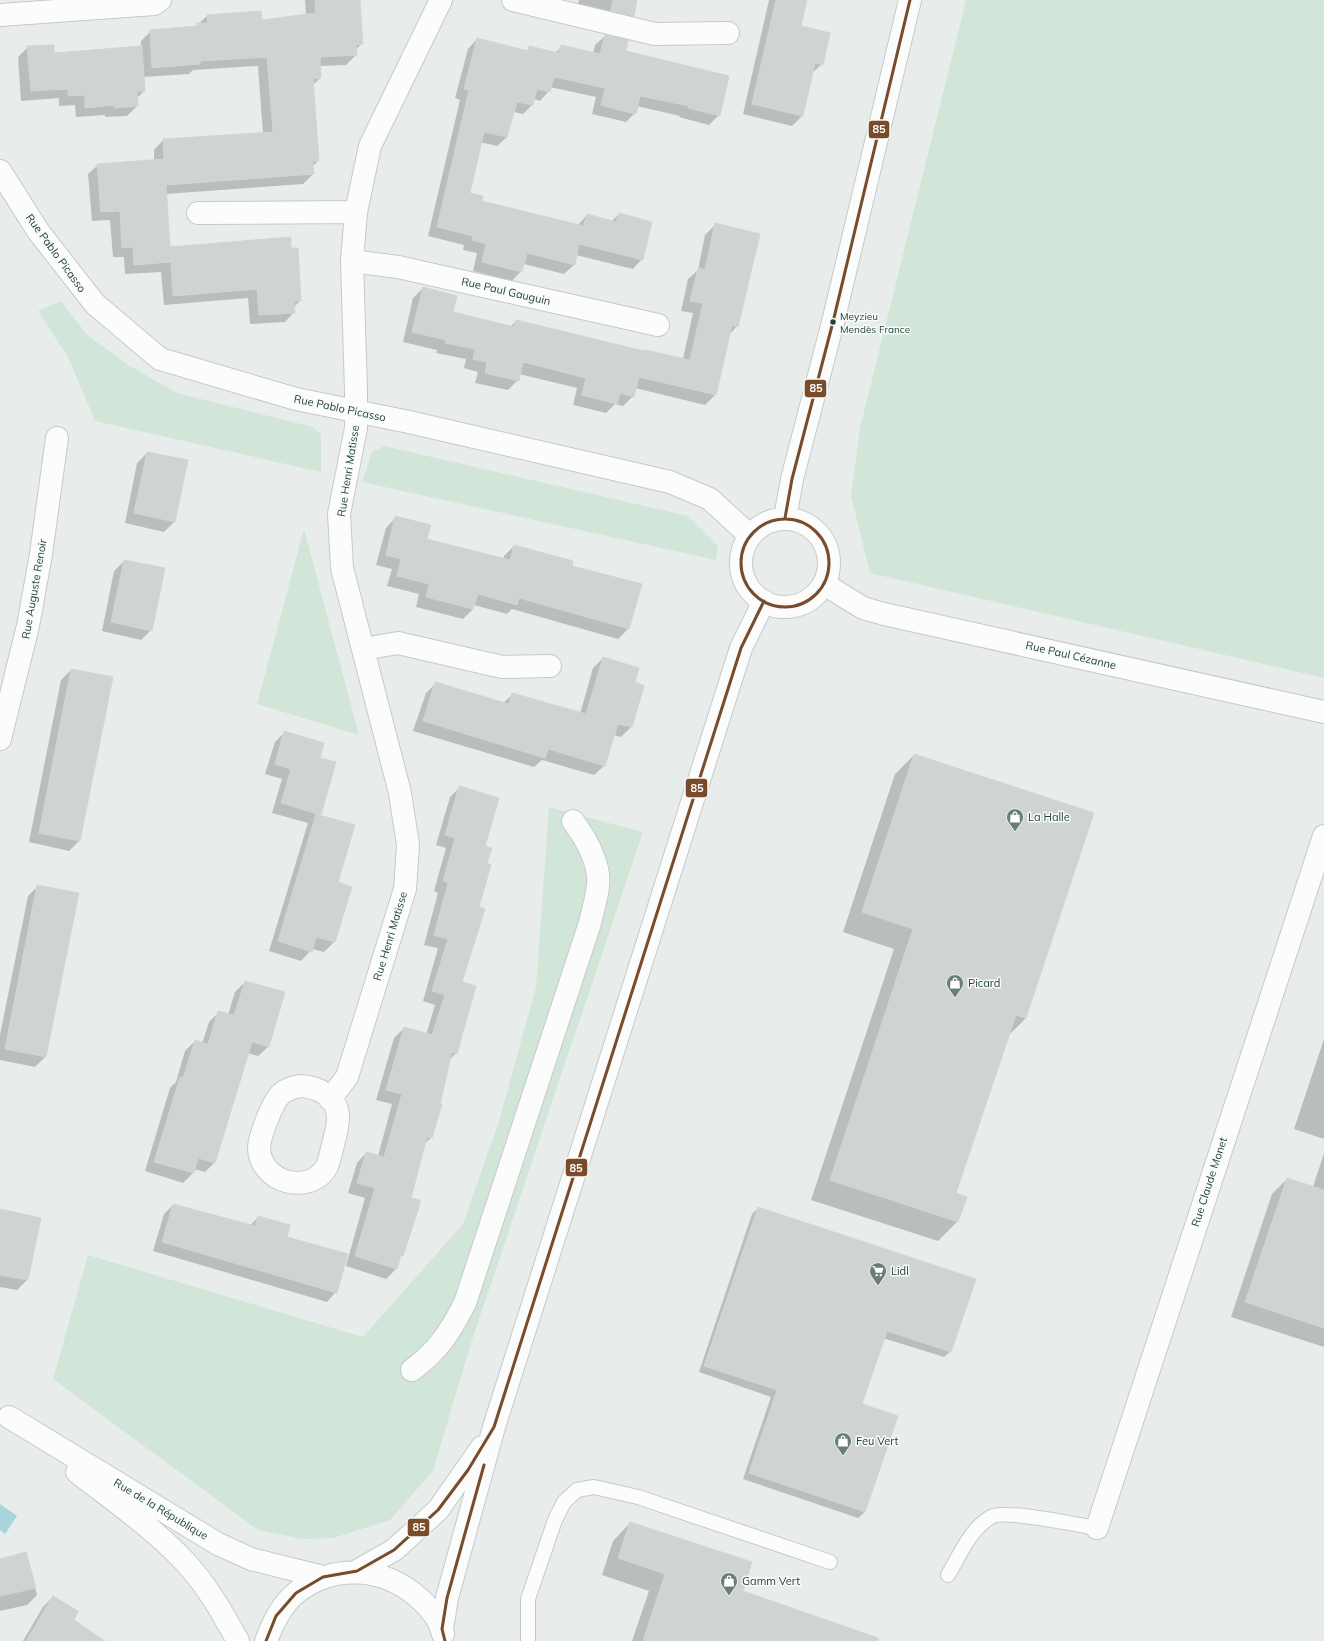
<svg xmlns="http://www.w3.org/2000/svg" width="1324" height="1641" viewBox="0 0 1324 1641" font-family="Mulish,sans-serif">
<style>
.green{fill:#d1e6d8}
.water{fill:#a9d4db}
.shadow{fill:#0003}
.building{fill:#cfd4d2;stroke:#d1d6d4}
.lines{fill:none;stroke-linecap:round;stroke-linejoin:round}
.lane-casing{stroke:#c5cac8;stroke-width:16}
.street-casing{stroke:#c5cac8;stroke-width:24}
.secondary-casing{stroke:#c3cbc8;stroke-width:24}
.lane{stroke:#fcfcfc;stroke-width:14}
.street{stroke:#fcfcfc;stroke-width:22}
.secondary{stroke:#fcfcfc;stroke-width:22}
.bus-1-casing{stroke:#f7fbf9;stroke-width:6}
.bus-1{stroke:#7a4b2a;stroke-width:3}
.bus-dot{fill:#24423a;stroke:#f7fbf9;stroke-width:1.5}
.labels{text-anchor:middle;dominant-baseline:central;stroke-width:3;stroke-linejoin:round;paint-order:stroke}
.bus-label{font-size:10px;fill:#24423a;stroke:#f7fbf9;text-anchor:start}
.street-label{font-size:11px;fill:#24423a;stroke:#f7fbf9}
.poi-label{font-size:11px;fill:#24423a;stroke:#f7fbf9;text-anchor:start}
.line-badge{stroke:#f7fbf9;stroke-width:1.5}
.badge-label{font-size:11px;text-anchor:middle;font-weight:bold;fill:#fff}
</style>
<rect width="100%" height="100%" fill="#e8edeb"/>
<!-- green -->
<path class="green" d="M966,0H1324V678L870,573L851,496L860,428Z
M61,301L88,336L130,366L177,393L313,427L321,434V472L95,421L68,357L38,311Z
M384,446L688,516L718,546L716,560L362,482L372,452Z
M304,529L359,735L257,704Z
M549,807L643,832L471,1343L433,1471L390,1520L333,1538L302,1539L258,1530L53,1379L88,1255L363,1337L463,1224L499,1121L536,987Z"/>
<!-- water -->
<path class="water" d="M0,1504L17,1516L5,1534L0,1530Z"/>
<!-- shadow -->
<path class="shadow" d="M305,0H359L362,43L356,50V55L346,65L319,66L320,78L312,86L318,161L312,167L313,174L303,184L165,194L169,249H290L300,301L294,307V312L285,322L250,324L248,298L164,305L161,272L125,274L124,257H113L110,220L92,221L88,174L98,165L154,161V150L163,140L263,134L258,66L193,70L189,74L143,77L144,91L137,98V106L127,116L105,117V115L76,117L75,105L59,106V98L21,101L18,57L28,47L53,54L141,47V41L151,31L194,28L207,16L261,21L306,16Z
M579,0H636L633,16L623,25L602,20L604,10L578,4Z
M769,0H805L799,27L822,64L811,74L802,116L792,126L743,114Z
M605,36L719,115L709,125L679,117L680,116L637,106L635,113L626,122L592,114L596,97L550,87L549,91L540,101L534,99L532,105L523,114L513,112L507,137L497,146L480,142L468,194L481,201L578,225L587,215L611,222L619,214L642,259L633,269L576,255L574,265L564,274L524,264L521,271L512,281L473,271L477,253L463,250L464,245L428,236L460,100L455,98L468,49L477,39L525,52L530,48L555,53L562,46L593,54L595,45Z
M715,225L737,326L729,335L715,395L705,405L635,388L633,396L623,406L615,404L606,413L573,405L577,388L519,374L518,380L508,390L475,383L478,372L464,368L466,359L436,353L437,350L403,342L413,298L423,288L452,313L510,327L516,321L644,352L683,359L693,313L681,311L688,279L698,270L705,235Z
M147,453L186,461L174,522L164,532L125,523L137,463Z
M396,517L426,540L503,560L504,556L514,546L571,566L640,585L628,629L618,639L512,609L507,614L474,605L473,609L463,619L416,607L419,594L387,586L392,569L376,565L386,528Z
M124,561L151,630L141,640L102,631L114,571Z
M603,658L634,683L643,686L631,727L621,737L613,735L604,766L594,775L542,760L534,767L413,731L426,693L436,683L503,703L513,694L580,714L593,668Z
M71,670L79,841L69,851L29,842L61,680Z
M285,732L319,759V815L337,883L351,887L334,942L324,952L312,949L301,961L269,951L308,823L272,813L282,779L265,774L275,742Z
M914,755L1026,1018L1009,1035L955,1194L958,1221L938,1241L811,1200L894,949L843,932L895,774Z
M460,787L484,847L486,864L461,983L456,1053L449,1061L431,1138L424,1144L410,1199L402,1255L398,1259L396,1269L386,1279L346,1266L365,1198L348,1193L357,1163L366,1153L378,1156L392,1104L376,1100L394,1038L404,1028L426,1035L435,1005L423,1001L438,948L424,945L438,893L434,891L446,848L436,845L450,797Z
M38,886L45,1057L35,1067L0,1060V1035L28,896Z
M245,982L268,1047L258,1056L248,1053L215,1162L205,1172L194,1169L193,1173L183,1183L145,1171L170,1088L176,1082L185,1051L195,1041L202,1044L209,1022L219,1012L228,1015L235,992Z
M1324,1039V1139L1294,1129Z
M1324,1153V1347L1231,1317L1272,1194L1287,1179L1313,1187Z
M173,1205L250,1226L258,1217L286,1237L336,1292L327,1302L153,1251L164,1214Z
M758,1208L951,1351L944,1357L883,1338L861,1405L897,1416L865,1512L858,1518L743,1479L771,1397L699,1372L752,1214Z
M0,1210L27,1280L17,1290L0,1287Z
M630,1523L741,1591L829,1641H632L649,1591L602,1575L613,1541Z
M26,1554L37,1595L27,1605L0,1611V1560Z
M53,1597L72,1620L103,1641H23L43,1607Z"/>
<!-- building -->
<path class="building" d="M315,0H360L363,44L356,45L357,55L320,57L321,78L313,79L319,161H312L314,174L166,185L170,247L291,237V248H298L301,301H294L295,313L259,315L257,289L173,296L171,262L134,265L133,247L122,248L120,211L101,212L97,164L164,159L163,139L273,132L267,57L200,61V64L152,68L150,30L197,26V23H208L207,15L261,11L262,20L316,13Z
M613,0H637L634,16L611,11Z
M776,0H807L801,26L830,33L823,65L815,63L803,116L752,104Z
M605,35L628,40L626,51L729,76L720,116L688,108L689,106L640,96L636,114L619,110L601,105L605,88L554,77L550,92L537,89L533,105L517,102L507,137L484,132L470,193L483,196L482,201L584,226L582,231L587,214L616,222L619,213L652,222L643,260L579,244L575,265L527,253L522,272L482,262L486,244L472,240L473,236L437,227L469,90L464,89L477,38L528,51L529,46L559,53L561,45L600,54Z
M54,45V53L142,46L145,91H137L138,106L114,108V105L85,108V95L68,96V89L31,91L27,46Z
M715,223L760,234L738,327L732,325L716,395L639,377L634,397L620,393L617,404L582,395L586,378L523,362L519,381L485,373L487,362L473,359L475,349L445,343L446,340L412,332L423,287L457,296L453,312L514,327L516,320L644,351L645,350L690,360L703,303L690,301L698,268L705,270Z
M147,452L188,460L175,522L134,513Z
M395,516L431,525L427,539L510,560L514,545L573,561L572,566L642,584L629,629L519,598L517,605L478,594L473,609L426,597L429,584L397,576L401,559L386,555Z
M124,560L165,568L152,631L111,622Z
M603,657L639,668L635,682L644,686L632,727L618,724L605,766L548,749L545,758L423,721L435,682L509,704L512,693L586,714Z
M71,669L113,677L80,841L39,833Z
M284,731L324,743L320,758L336,762L321,815L281,803L291,769L275,764Z
M914,754L1094,813L1026,1018L1016,1015L956,1193L967,1197L958,1222L830,1180L913,929L862,912Z
M459,786L499,798L485,846L492,848L487,863L491,865L479,907L485,909L462,982L476,986L457,1054L452,1052L440,1104H442L432,1138L427,1137L411,1198L420,1200L419,1207L403,1256L401,1255L397,1269L355,1256L375,1188L357,1183L366,1152L384,1157L402,1094L386,1090L404,1027L432,1035L445,995L432,991L448,939L434,935L448,883L443,881L455,838L445,835Z
M316,814L355,825L338,882L352,887L335,942L316,937L312,952L278,941Z
M37,885L79,893L46,1057L5,1049Z
M245,981L285,992L269,1047L252,1042L215,1163L198,1158L194,1173L154,1162L180,1077L183,1078L195,1040L208,1044L218,1011L234,1015Z
M1287,1178L1324,1190V1328L1245,1302Z
M173,1204L255,1226L258,1216L290,1225L287,1237L348,1254L337,1293L162,1242Z
M758,1207L976,1279L951,1352L887,1331L862,1404L898,1416L865,1512L749,1473L777,1390L704,1366Z
M0,1209L41,1218L28,1280L0,1275Z
M630,1522L752,1562L743,1591L878,1638V1641H643L665,1574L618,1558Z
M26,1552L36,1588L0,1596V1559Z
M53,1596L78,1611L74,1620L105,1641H26Z"/>
<g class="lines">
<!-- lane casing -->
<g class="lane-casing">
<path id="lane" d="M948,1575C960,1555 970,1529 991,1517C1003,1509 1078,1525 1097,1528
M528,1641V1599L555,1520L564,1502L577,1490L594,1487L638,1497L830,1562"/>
</g>
<!-- street casing -->
<g class="street-casing">
<path id="street" d="M513,0L655,34L728,33
M0,15L154,4L160,0
M0,171L38,231L95,304L160,359L296,399L409,422L670,482L710,499L750,536
M198,213L356,212
M352,261L398,267L658,325
M824,584L863,608L884,614L1324,712
M363,649L398,643L502,667L550,666
M0,739L28,626L41,554L57,438
M301,1086C319,1087 338,1097 338,1118C338,1127 335,1136 333,1145C331,1151 330,1160 327,1166C317,1187 285,1188 269,1171C263,1165 259,1156 259,1147C260,1135 273,1101 281,1094C287,1089 294,1087 301,1086Z
M330,1099L347,1077L405,889L408,845L400,793L342,568L339,514L356,428V391L352,261L356,212L370,146L441,0
M412,1370C439,1350 450,1332 465,1303L590,923C593,908 600,890 598,874C595,855 584,836 573,821
M1097,1528L1324,836"/>
</g>
<!-- secondary casing -->
<g class="secondary-casing">
<path id="secondary" d="M785,518L792,479L833,322L910,0
M741 563a44 44 0 1 1 88 0a44 44 0 1 1-88 0Z
M9,1417L218,1544L251,1559L323,1577
M77,1472C114,1501 155,1529 187,1564C208,1587 223,1614 238,1641
M357,1571L394,1550L438,1510L482,1447
M442,1629L447,1598L494,1427L741,648L764,601
M266,1641C273,1623 281,1605 297,1592C335,1563 385,1567 420,1599C430,1608 440,1621 443,1634"/>
</g>
<!-- lane -->
<use href="#lane" class="lane"/>
<!-- street -->
<use href="#street" class="street"/>
<!-- secondary -->
<use href="#secondary" class="secondary"/>
<!-- bus-1 casing -->
<g class="bus-1-casing">
<path id="bus-1" d="M785,518L792,479L833,322L910,0
M741 563a44 44 0 1 1 88 0a44 44 0 1 1-88 0Z
M266,1641L276,1616L296,1593L323,1577L357,1571L394,1550L438,1510L468,1470L494,1427L741,648L764,601
M445,1641L442,1629L447,1598L484,1465"/>
</g>
<!-- bus-1 -->
<use href="#bus-1" class="bus-1"/>
</g>
<!-- icons -->
<defs>
<g id="shop-pin" transform="scale(0.9)"><path d="M0 17L-7.5 6A9.5 9.5 0 1 1 7.5 6Z" fill="#697e78" stroke="#f7fbf9"/><path d="M-5-2.5h2.3a2.7 3.5 0 0 1 5.4 0H5L5.5 6h-11ZM-1.5-2.5h3a1.5 2.3 0 0 0-3 0Z" fill="#fff"/></g>
<g id="supermarket-pin" transform="scale(0.9)"><path d="M0 17L-7.5 6A9.5 9.5 0 1 1 7.5 6Z" fill="#697e78" stroke="#f7fbf9"/><path d="M-6-5.5h2.5l.6 2H6L4.5 2H-2.5L-4.4-4H-6ZM-1.5 3.2a1.3 1.3 0 1 0 .1 0ZM3 3.2a1.3 1.3 0 1 0 .1 0Z" fill="#fff"/></g>
</defs>
<g fill-rule="evenodd">
<use href="#shop-pin" x="1015" y="817"/>
<use href="#shop-pin" x="955" y="983"/>
<use href="#supermarket-pin" x="878" y="1271"/>
<use href="#shop-pin" x="843" y="1441"/>
<use href="#shop-pin" x="729" y="1581"/>
</g>
<!-- markers -->
<circle class="bus-dot" cx="833" cy="322" r="3.5"/>
<g class="labels">
<!-- bus labels -->
<g class="bus-label">
<text x="840" y="316">Meyzieu<tspan x="840" dy="13">Mendès France</tspan></text>
</g>
<!-- street labels -->
<g class="street-label">
<text transform="translate(56 253) rotate(54)">Rue Pablo Picasso</text>
<text transform="translate(506 291) rotate(13)">Rue Paul Gauguin</text>
<text transform="translate(340 408) rotate(12)">Rue Pablo Picasso</text>
<text transform="translate(348 471) rotate(-81)">Rue Henri Matisse</text>
<text transform="translate(34 589) rotate(-80)">Rue Auguste Renoir</text>
<text transform="translate(1071 655) rotate(13)">Rue Paul Cézanne</text>
<text transform="translate(390 936) rotate(-73)">Rue Henri Matisse</text>
<text transform="translate(1209 1182) rotate(-72)">Rue Claude Monet</text>
<text transform="translate(161 1509) rotate(31)">Rue de la République</text>
</g>
<!-- poi labels -->
<g class="poi-label">
<text x="1028" y="817">La Halle</text>
<text x="968" y="983">Picard</text>
<text x="891" y="1271">Lidl</text>
<text x="856" y="1441">Feu Vert</text>
<text x="742" y="1581">Gamm Vert</text>
</g>
</g>
<g class="line-badge">
<rect x="868" y="120" width="22" height="19" rx="4" fill="#7a4b2a"/>
<rect x="804" y="379" width="23" height="19" rx="4" fill="#7a4b2a"/>
<rect x="685" y="778" width="23" height="20" rx="4" fill="#7a4b2a"/>
<rect x="565" y="1158" width="23" height="19" rx="4" fill="#7a4b2a"/>
<rect x="407" y="1518" width="23" height="19" rx="4" fill="#7a4b2a"/>
</g>
<g class="badge-label">
<text x="879" y="133">85</text>
<text x="816" y="392">85</text>
<text x="697" y="792">85</text>
<text x="576" y="1172">85</text>
<text x="419" y="1531">85</text>
</g>
</svg>
